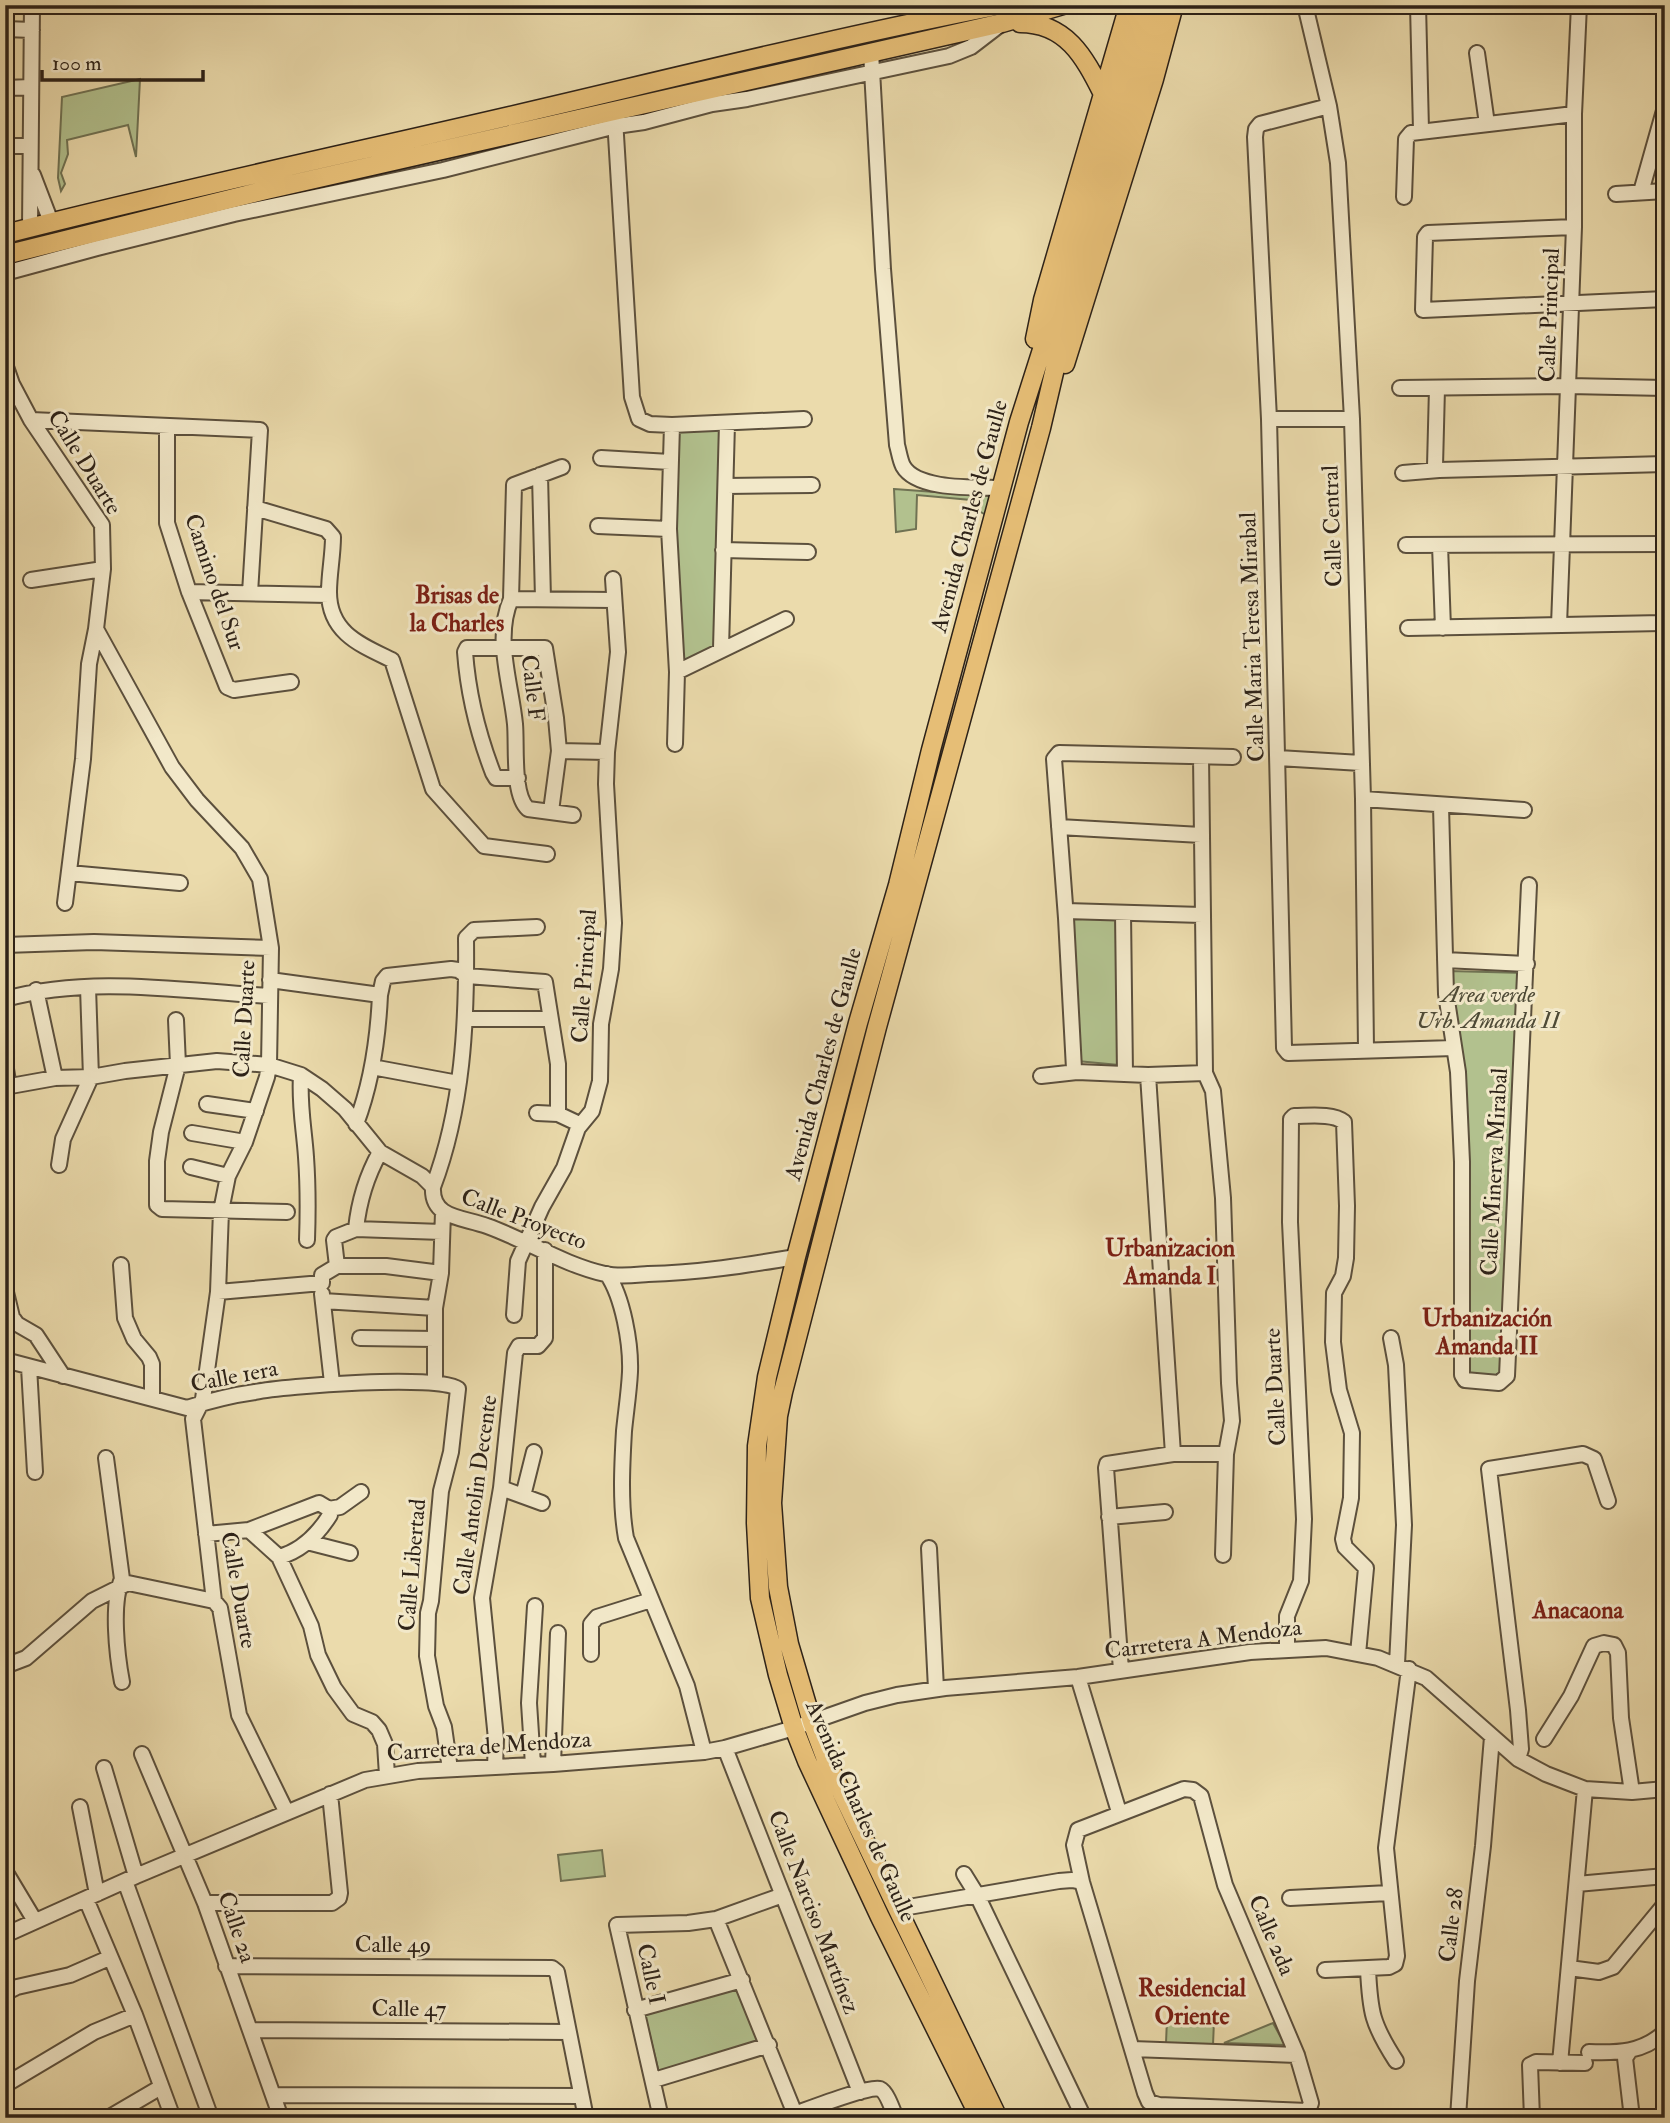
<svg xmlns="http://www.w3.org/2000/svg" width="1670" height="2123" viewBox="0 0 1670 2123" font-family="'IM FELL Double Pica',serif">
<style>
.green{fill:#b2c18e;stroke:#707253;stroke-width:2}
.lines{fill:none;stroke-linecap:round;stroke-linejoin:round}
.minor-casing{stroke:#5c503d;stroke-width:18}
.major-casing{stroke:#2d2218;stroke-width:21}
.minor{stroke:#f2e8c9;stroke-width:14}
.major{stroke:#e6be76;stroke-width:18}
.labels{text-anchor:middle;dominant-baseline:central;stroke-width:6;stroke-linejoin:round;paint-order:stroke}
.street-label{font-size:23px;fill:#2d2218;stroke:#f2e8c9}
.park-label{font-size:23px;font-style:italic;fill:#4e4a36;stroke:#f2e8c9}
.neighbourhood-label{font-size:24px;font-weight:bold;fill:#7a1f14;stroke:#f2e8c9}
</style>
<rect width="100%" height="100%" fill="#ebdbac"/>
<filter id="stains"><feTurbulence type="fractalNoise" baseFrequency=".00286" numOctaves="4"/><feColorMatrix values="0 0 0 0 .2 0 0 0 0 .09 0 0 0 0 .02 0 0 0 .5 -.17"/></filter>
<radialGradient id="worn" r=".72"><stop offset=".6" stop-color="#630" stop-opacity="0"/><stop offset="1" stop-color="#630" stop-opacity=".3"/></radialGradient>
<!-- green -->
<path class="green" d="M140,79L136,157L128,125L67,140L68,154L61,173L65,184L61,191L58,178L62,97Z
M717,428L721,433L717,648L684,663L680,660L675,555L678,431Z
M894,489L990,496L986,515L979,511L971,500L917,495L916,529L896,532Z
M1069,916L1120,917L1119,1065L1077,1061Z
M1449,971L1525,973L1502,1379L1465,1376Z
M602,1850L605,1876L561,1881L558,1855Z
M739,1987L760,2043L659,2073L645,2015Z
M1167,2019L1214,2021L1213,2045L1166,2043Z
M1273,2023L1285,2045L1224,2043Z"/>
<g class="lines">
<!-- minor casing -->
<g class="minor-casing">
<path id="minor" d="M1305,5L1329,106L1338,163L1352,419L1363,799L1366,1049
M1418,5L1421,130
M5,29L32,30
M871,52L883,269L897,445C899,452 900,460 903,466C917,491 977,487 1002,488
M1477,53L1487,124
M5,88L31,87
M1329,106L1260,124L1256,129L1255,137L1269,419L1284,1048L1288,1053L1454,1048
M615,119L632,397L639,419L650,424L672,425L804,419
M5,146H30
M33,175L51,222
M1641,192L1665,107
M1616,194L1665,191
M1404,197L1406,139L1411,133L1574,114
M30,227L32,5
M1574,227L1428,233L1425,237L1423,310L1665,299
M5,273L97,248L234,214L443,170L616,126L644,122L712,104L747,99L949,56L971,47L1001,24
M5,364L12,384L31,420L102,525L103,569L96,629L172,767L197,800L242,848L260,879L271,948L269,1065L267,1077L245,1142L228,1176L221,1211L218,1292L203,1399L193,1419L214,1601L220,1608L239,1715L286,1811
M1400,388L1569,386L1665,388
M1437,388L1435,466L1439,470L1665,464
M1269,419H1352
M31,420L260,430L250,593
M672,425L669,529L677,672L675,744
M167,426V523L189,592L227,687L234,690L291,682
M601,458L670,462
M562,467L514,485L511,599C494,638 511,683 515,724C517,745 512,795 528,809L573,815
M1403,473L1439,470
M540,475L543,599
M726,486L812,485
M255,508L326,529L333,537C333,555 329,574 329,592C329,633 361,645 392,660L433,789L484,846L547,854
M598,526L669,529
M1406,545L1665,544
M1440,545L1443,628
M723,550L808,552
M31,580L103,569
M189,592L329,595
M511,599L614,600
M1559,625L1574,227V114L1579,5
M1408,628L1662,623L1665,621
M721,649L727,423
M677,672L786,619
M559,751L607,752
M1201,757L1205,1073L1213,1091L1223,1198L1229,1383L1232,1421L1226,1454L1223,1555
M1278,758L1361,763
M518,778H496L493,773C478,734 468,693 465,652L467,648H545L556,718L559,751L551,811
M1363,799L1524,810
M1441,806L1446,994L1458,1072L1462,1162V1375L1465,1380L1499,1383L1507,1376L1529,885
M1059,827L1201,835
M69,873L180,883
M65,903L83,759L89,664L96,629
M1066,911L1202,915
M1123,913L1125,1074
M5,945L94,942L271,948
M1445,960L1527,964
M270,980L380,995L383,981L387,976L451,969L458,970L467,976L545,982L558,1064V1114L575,1122L578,1128
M36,990L55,1078
M5,999C91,975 182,991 269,996
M466,1019H550
M176,1020L178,1065L161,1132L157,1161V1205L162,1209L287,1212
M5,1063L9,1087
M372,1067L458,1083
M1205,1073L1148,1075L1077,1072L1074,1069L1066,918L1054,759L1059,753L1233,757
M301,1075C299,1105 304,1128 306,1157C308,1185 308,1212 307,1240
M1148,1075L1173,1454
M1041,1076L1077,1072
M5,1087L55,1078L91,1077L125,1071L217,1061L269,1065L301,1075L322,1089L345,1109L380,1152L422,1176L433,1187C431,1219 463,1217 487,1226C526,1240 564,1265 605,1274C619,1277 634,1275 648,1274C698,1273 747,1265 796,1257
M207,1104L256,1111
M537,1113L558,1114
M356,1124C372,1082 378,1039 380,995
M192,1133L245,1142
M59,1165L63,1139L91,1077L88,987
M191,1167L228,1176
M433,1187C463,1108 467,1022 466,938L474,930L537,927
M356,1229C359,1200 366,1177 380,1152
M121,1265L125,1318L134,1339L149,1357L152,1364V1398
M441,1273L386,1266H337L334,1240L336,1237L356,1229L442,1232
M607,1274C623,1297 631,1344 630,1372C629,1392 626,1411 624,1431C622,1466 620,1504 626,1538L687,1686L704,1752
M5,1288L12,1317L17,1324L36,1335L63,1376
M218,1292L322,1283V1275L337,1266
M322,1294L332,1383
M323,1301L435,1308
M514,1315L518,1261L542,1207L564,1168L578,1128L592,1111L600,1081L601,1024L611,969L614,923L606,784L607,752L618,652L613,579
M360,1338L435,1339
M1391,1338L1396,1365L1404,1525L1397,1664
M5,1360L187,1408C209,1401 233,1395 255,1392C284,1386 440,1374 458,1389L451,1452L441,1491L431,1601L428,1613L427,1656L436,1706L444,1727L450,1769
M29,1367L35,1472
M435,1383V1308L441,1273L443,1212
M106,1458L122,1579C111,1603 117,1656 122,1682
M501,1488L542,1503
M523,1496L534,1452
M329,1509L340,1507L361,1492
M1109,1517L1165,1512
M249,1530L279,1557L311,1626L318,1655L334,1688L353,1714L372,1722L379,1730L385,1744L387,1775
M206,1534L249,1530L319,1503L329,1509L330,1515C318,1534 301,1551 279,1557
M307,1542L350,1553
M929,1548L936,1689
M1287,1649V1616L1301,1581L1304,1519L1290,1222L1291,1119L1294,1116C1309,1116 1333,1113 1344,1122L1347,1206L1346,1258L1343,1276L1334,1293L1333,1342L1339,1390L1352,1433L1351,1498L1343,1539L1345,1547L1366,1568L1358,1654
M591,1654V1624L597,1617L651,1600
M5,1666L26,1658L92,1601L128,1583L214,1601
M1121,1670L1106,1468L1107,1464L1173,1454H1226
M1078,1677L1119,1812
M1544,1739L1571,1696L1594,1646L1604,1643L1614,1645L1618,1653L1621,1718L1632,1792
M725,1748L860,2092
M142,1754L205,1903L281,2118
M1518,1759L1521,1749L1518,1710L1489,1469L1583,1454L1594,1459L1608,1501
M553,1764L558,1633
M533,1765L529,1703L535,1606
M495,1767L496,1739L482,1598L501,1488L515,1353L519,1346H538L545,1338V1250
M104,1768L136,1876
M1184,1789L1193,1790L1201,1796L1225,1885L1297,2055L1311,2103L1308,2111L1159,2105L1149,2102L1145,2093L1082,1882L1074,1845L1078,1830Z
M80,1807L97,1894
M5,1871L35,1921
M964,1874L977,1895L1084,2118
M125,1881L211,2118
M1577,1884L1665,1876
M1290,1898L1389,1893
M86,1899L135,2015L173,2118
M205,1903H332L339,1898L340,1893L330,1794
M897,1909L1059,1881L1072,1880L1082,1882
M716,1919L795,2114
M5,1935L136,1876L365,1780L418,1771L553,1764L704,1752L725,1748L794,1728L865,1703L897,1695L945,1688L1078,1677L1250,1652L1326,1648L1378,1658L1426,1678L1518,1759L1546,1774L1585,1789L1632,1792L1665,1789
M226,1966L552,1968L557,1972L586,2118
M1569,1968L1599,1972L1613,1967L1665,1904
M1368,1969C1370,2012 1372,2024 1396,2061
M1325,1970L1389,1967L1395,1964L1397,1956L1386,1848L1409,1669
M5,1993L17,1987L70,1975L109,1958
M635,2010L742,1980
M250,2030L568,2032
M1132,2049L1297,2055
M1589,2052C1618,2053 1642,2053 1665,2032
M1629,2052L1625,2058L1632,2118
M1560,2063L1585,1789
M654,2080L769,2045
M5,2085L94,2032L135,2015
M273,2095L581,2096
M108,2118L161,2087
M661,2118L617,1925L688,1923L716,1919L783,1895
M783,2118C799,2113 868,2085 880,2089C887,2092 893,2111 896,2118
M1458,2118L1467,1981L1483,1846L1492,1737
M1532,2118L1530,2065L1536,2062L1585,2063"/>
</g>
<!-- major casing -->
<g class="major-casing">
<path id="major" d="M1020,23C1066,23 1084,56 1103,94
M5,234C173,191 342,155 510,116C673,78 836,37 1001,5
M5,255L266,190L1002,23L1063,5
M1035,339L1043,300L1129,5
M1065,364L1154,79L1174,5
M980,2118L880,1917L807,1761L794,1728L778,1675L760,1598L756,1523L757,1446L767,1377L796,1257L858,1023L898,885L931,750L1019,422L1054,312L1143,5
M998,2118L827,1762L812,1722L789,1644L778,1587L772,1503L778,1416L783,1392L877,1027L1041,428L1067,317L1157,5"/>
</g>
<!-- minor -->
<use href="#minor" class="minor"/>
<!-- major -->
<use href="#major" class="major"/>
</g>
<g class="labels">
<!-- street labels -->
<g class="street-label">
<text transform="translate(1549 315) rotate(-88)">Calle Principal</text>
<text transform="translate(85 462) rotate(58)">Calle Duarte</text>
<text transform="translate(969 516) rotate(-75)">Avenida Charles de Gaulle</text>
<text transform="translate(1332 526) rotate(-92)">Calle Central</text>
<text transform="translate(215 582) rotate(71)">Camino del Sur</text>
<text transform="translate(1252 637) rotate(-92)">Calle Maria Teresa Mirabal</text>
<text transform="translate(533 688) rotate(83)">Calle F</text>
<text transform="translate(584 976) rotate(-86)">Calle Principal</text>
<text transform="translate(244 1019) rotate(-87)">Calle Duarte</text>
<text transform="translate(823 1064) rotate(-75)">Avenida Charles de Gaulle</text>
<text transform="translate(1494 1172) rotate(-87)">Calle Minerva Mirabal</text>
<text transform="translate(524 1219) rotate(21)">Calle Proyecto</text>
<text transform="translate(234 1376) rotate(-11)">Calle 1era</text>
<text transform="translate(1275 1387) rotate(-93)">Calle Duarte</text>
<text transform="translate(475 1495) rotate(-82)">Calle Antolin Decente</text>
<text transform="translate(412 1565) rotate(-85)">Calle Libertad</text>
<text transform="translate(239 1590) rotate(80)">Calle Duarte</text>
<text transform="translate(1203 1639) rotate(-7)">Carretera A Mendoza</text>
<text transform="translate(489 1746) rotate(-4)">Carretera de Mendoza</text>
<text transform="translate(861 1811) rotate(66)">Avenida Charles de Gaulle</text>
<text transform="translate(814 1912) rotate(69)">Calle Narciso Martínez</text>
<text transform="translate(1451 1925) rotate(-83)">Calle 28</text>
<text transform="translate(237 1927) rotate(71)">Calle 2a</text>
<text transform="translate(1272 1935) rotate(67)">Calle 2da</text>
<text x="393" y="1944">Calle 49</text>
<text transform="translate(651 1974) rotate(78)">Calle I</text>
<text x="409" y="2008">Calle 47</text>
</g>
<!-- park labels -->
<g class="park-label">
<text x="1488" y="994">Area verde<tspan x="1488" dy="26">Urb. Amanda II</tspan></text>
</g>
<!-- neighbourhood labels -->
<g class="neighbourhood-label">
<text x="457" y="595">Brisas de<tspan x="457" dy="28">la Charles</tspan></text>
<text x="1170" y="1248">Urbanizacion<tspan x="1170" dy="28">Amanda I</tspan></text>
<text x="1487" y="1318">Urbanización<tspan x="1487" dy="28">Amanda II</tspan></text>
<text x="1578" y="1610">Anacaona</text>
<text x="1192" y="1988">Residencial<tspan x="1192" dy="28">Oriente</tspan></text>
</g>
</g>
<!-- margin -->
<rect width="1670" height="2123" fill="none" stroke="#ebdbac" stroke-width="28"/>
<rect x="7" y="7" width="1656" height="2109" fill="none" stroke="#2d2218" stroke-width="3.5"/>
<rect x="14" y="14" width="1642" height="2095" fill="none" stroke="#2d2218" stroke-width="2"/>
<!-- scale -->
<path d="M42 70v10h161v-10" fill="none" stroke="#2d2218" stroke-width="3.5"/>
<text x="52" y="70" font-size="21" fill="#2d2218" stroke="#f2e8c9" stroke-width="5" paint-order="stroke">100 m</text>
<rect width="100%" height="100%" filter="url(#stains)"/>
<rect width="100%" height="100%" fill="url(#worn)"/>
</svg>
